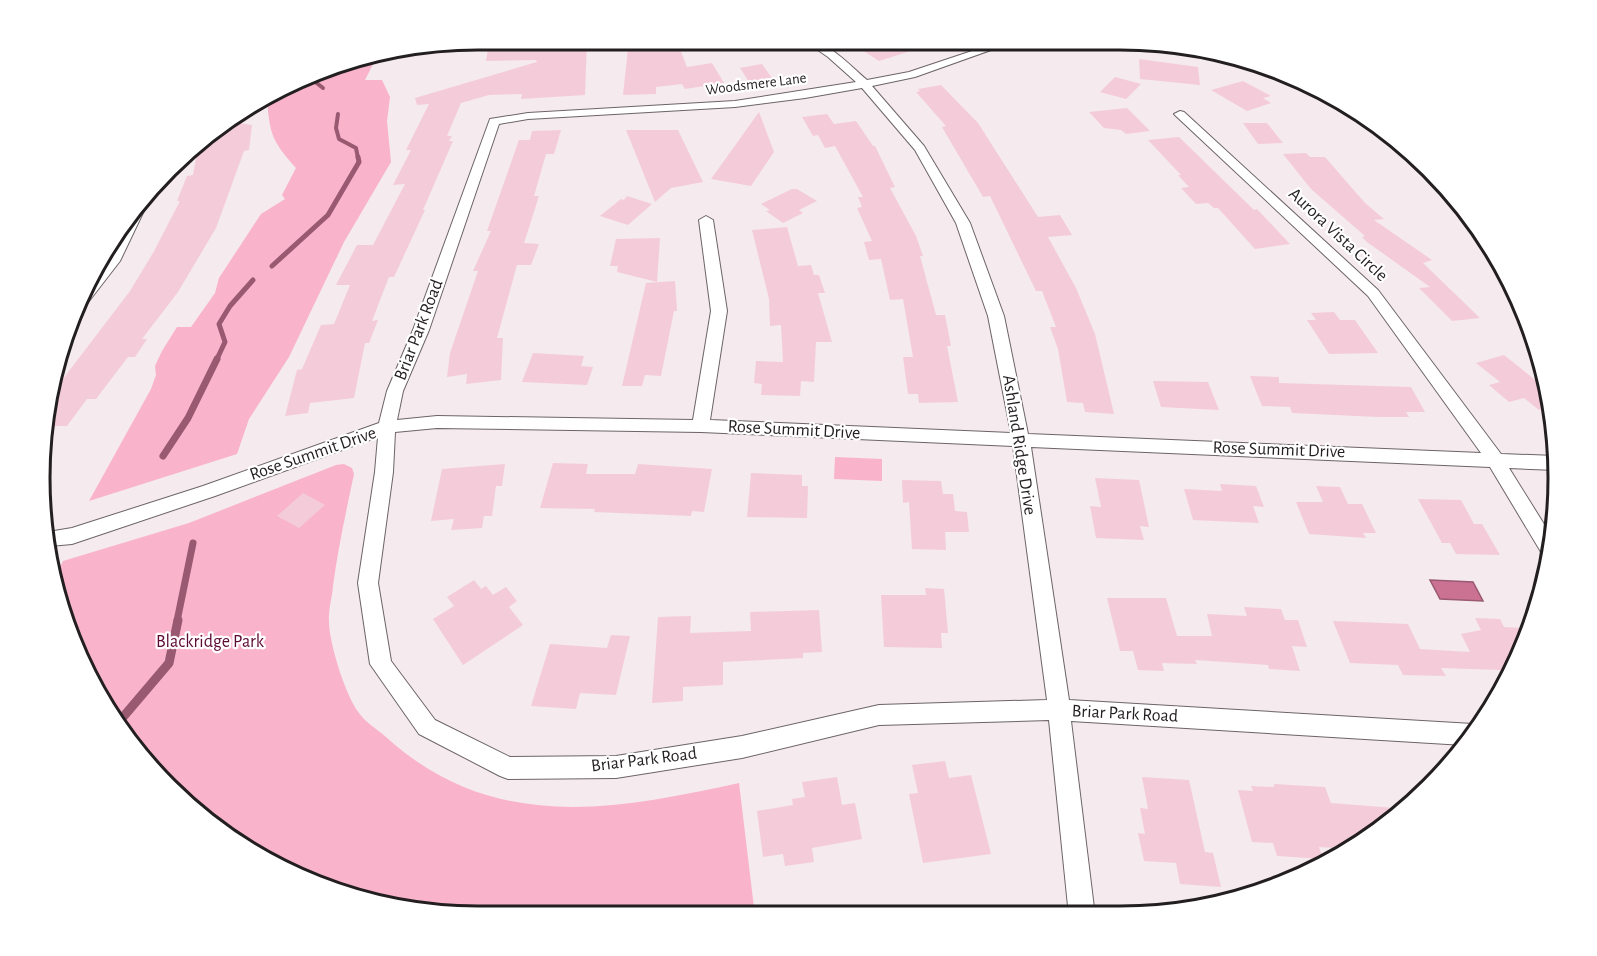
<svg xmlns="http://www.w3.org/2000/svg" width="1597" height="956" viewBox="0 0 1597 956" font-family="'Alegreya Sans',sans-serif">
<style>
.green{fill:#f9b3cb}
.water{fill:#cb7293;stroke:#995971;stroke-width:1.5}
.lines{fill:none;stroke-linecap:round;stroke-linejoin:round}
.stream-far3{stroke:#995971;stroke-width:4}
.stream-far2{stroke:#995971;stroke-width:5}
.stream-far1{stroke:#995971;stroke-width:7}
.stream{stroke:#995971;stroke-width:9}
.building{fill:#f4ccd9}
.street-casing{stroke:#6c6466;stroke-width:2}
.street{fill:#fff;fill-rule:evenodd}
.labels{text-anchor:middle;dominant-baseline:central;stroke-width:4.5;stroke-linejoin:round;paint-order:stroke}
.far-street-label{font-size:15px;fill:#231f21;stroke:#fff}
.street-label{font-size:18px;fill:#231f21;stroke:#fff}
.park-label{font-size:18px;fill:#5d0a33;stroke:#fff}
.rim{fill:none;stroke:#231f21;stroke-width:3}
</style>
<rect width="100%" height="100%" fill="#f5eaed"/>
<!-- green -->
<path class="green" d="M377,56L365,80H382L390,97L387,121L391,162L344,242L289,357L249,419L237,454L89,501L151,389L156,375L155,366L162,351L177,327H191L215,293L219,278L261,214L285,199L282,195L296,168C272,141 270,135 267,100L337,62Z
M835,457L882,459V481L834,479Z
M344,464L352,468L354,474C346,512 338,548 333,586C332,598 328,611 329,622C329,643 346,697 359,713C365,722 377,729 386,737C492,833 611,811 739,783L755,916H449L337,894L234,843L130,745L62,619L55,577L63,561L189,523L336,465Z"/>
<!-- water -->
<path class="water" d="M1430,580L1473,582L1483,601L1440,599Z"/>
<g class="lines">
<!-- stream-far3 -->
<path class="stream-far3" d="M309,77L323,88
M338,114L336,128L339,139L356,148L358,158"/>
<!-- stream-far2 -->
<path class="stream-far2" d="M272,266L328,215L359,162L358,157
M216,361L225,342L219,324L230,306L253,280"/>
<!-- stream-far1 -->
<path class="stream-far1" d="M163,456L188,418L217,359
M177,621L193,543"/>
<!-- stream -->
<path class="stream" d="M118,723L169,663L178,620"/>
</g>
<!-- building -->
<path class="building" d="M559,39H587L585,95L521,99L522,94L489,95L461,103L447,136H452L449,141H453L423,210H425L394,277H389L372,321L378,320L369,343H365L354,398L310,403L308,413L285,416L297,370L302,369L321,325L334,324L350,285H336L357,245H373L405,184L393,185L411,150H406L429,104L417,105L415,98L537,62L536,60L486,61L489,42Z
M629,39H676L687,67L712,63L724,83L685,89L682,84L656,87V94L623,95Z
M847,40H933V44L879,61Z
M1139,59L1198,67L1200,85L1140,79Z
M762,64L774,81L751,85L740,68Z
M1115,77L1141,84L1126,99L1100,92Z
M1243,81L1271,96L1263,98L1271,103L1247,111L1211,90Z
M941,85L978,123L1038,217L1060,215L1072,235L1048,237L1076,288L1095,334L1114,414L1085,412L1083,403L1067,402L1058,349L1050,327H1056L1042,291H1036L990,196L983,197L942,127L946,126L916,92L920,91L918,89Z
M1127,108L1150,131L1126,134L1121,130L1104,128L1089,112Z
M759,112L774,152L751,186L711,179Z
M827,114L834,124L856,121L873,146H875L895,187L890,188L916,236L923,256H920L936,315H945L951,346H947L958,402L919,403L918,394H908L903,357H913L903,299L890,300L881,259L869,260L864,242L872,241L857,208L862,207L858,197H863L835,146L825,148L818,135L813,136L802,117Z
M227,121L252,125L249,150L244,151L216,228L178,292L142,339H147L135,357H128L96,399H87L67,426H48L53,392L130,291L153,253L180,201H177L187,176L193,175L199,142L211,130Z
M1243,123H1267L1283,143L1258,144Z
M561,130L554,154H546L534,196H539L524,243L539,244L531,265H517L497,338H503L501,380L466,384L467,374L447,377L450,353L478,271H473L491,231H487L519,140H530L532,131Z
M626,130H678L703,182L671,188L655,202Z
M1179,137L1254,210L1257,209L1290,244L1255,249L1218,208H1214L1208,203L1196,204L1181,188L1189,187L1178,175H1181L1148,140Z
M1306,153L1310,157H1325L1365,203L1384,219L1374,220L1432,260L1423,263L1480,318L1452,321L1419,288L1430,287L1367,242L1362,237L1365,236L1311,189L1283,154Z
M792,189H797L817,201L799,210L803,213L783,223L766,211L770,210L761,204Z
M627,196L652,204L628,225L600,216L621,199L624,200Z
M787,227L798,266L811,265L814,275H819L825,293H818L832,342H816L814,382L801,381L800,396L761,395L762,384L754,383L756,361L783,362L781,325L770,326L769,299L752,230Z
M660,238L657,282L617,272L618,266H610L616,239Z
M675,281L677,311H674L661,376L645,375L642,386H622L646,283Z
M1334,312L1340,320H1355L1378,353L1329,354L1307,320H1316L1311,313Z
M533,353L584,356L581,366L593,367L587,385L522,382Z
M1504,355L1549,391L1551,407L1539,410L1524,398L1509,402L1489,385L1500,382L1476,363Z
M1250,376L1279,377V383L1411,387L1425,412H1406L1409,417H1378L1292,413L1290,407L1262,406Z
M1153,381L1208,382L1219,410L1161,407Z
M553,463L588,464L586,474H635L638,464L712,469L704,512L692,511L691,516L594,512L595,509L540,508Z
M505,464L502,486H496L492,516H484L482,528L451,530L454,519L431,521L442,469Z
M751,473L802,475V486H808L807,518L747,517Z
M1095,478L1139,480L1149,527L1140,526L1144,540L1096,538L1090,506L1101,507Z
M902,480L941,481L943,494H953L955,511L967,512L969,532H945L946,550L912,549L909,502L903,503Z
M1220,484L1256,486L1264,507L1253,506L1259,523L1193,520L1184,489L1222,491Z
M1316,486L1340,487L1348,504H1362L1376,533H1363L1366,538L1309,534L1296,502H1323Z
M303,493L325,505L299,528L277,516Z
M1418,499L1461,500L1474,524H1482L1500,555L1456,554L1450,543H1442Z
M474,580L481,589L486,586L493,595L506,587L517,601L509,607L523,625L463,665L433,619L454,606L447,597Z
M925,588L944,589L948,633H941L942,648L884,647L881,595H926Z
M1107,598H1166L1177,636H1212L1207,614L1247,616L1244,607L1281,609L1285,620H1298L1307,647L1292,646L1300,671L1269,669L1268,665L1195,660L1197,664L1162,663L1164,671L1138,670L1133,651H1120Z
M819,610L822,652L803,653V658L723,662V685L683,687V701L652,703L658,617L691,616L690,633L751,631L750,612Z
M1475,618L1500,619L1504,627L1522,628L1527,636L1506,682L1500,670L1441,668L1446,676L1403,675L1398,665L1350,663L1333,621L1408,624L1420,649L1470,652L1461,634L1481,630Z
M611,635L630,636L616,695L580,693L576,709L531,706L550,644L607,648Z
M945,761L949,778L971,775L991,854L923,863L909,794L918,793L912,765Z
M837,777L842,805L855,803L862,839L812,848L814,862L785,866L783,854L763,857L757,811L793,805L792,799L805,797L802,782Z
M1142,777L1189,780L1205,852L1213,853L1221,887L1180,884L1176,863L1144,861L1138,833L1145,834L1140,808L1148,809Z
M1274,784L1325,787L1331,803L1407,809L1351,849L1319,847L1323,859L1277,856L1273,843L1252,842L1238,790L1253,791L1251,786L1274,787Z"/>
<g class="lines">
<!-- street casing -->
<g class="street-casing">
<path id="street" d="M802,39C828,40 848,64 867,80L909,72L1005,40H1019L915,77L872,86L924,146L970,223L1004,316L1028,434L1481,453L1368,296L1176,116L1174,114L1180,111L1184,112L1378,290L1501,454L1556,456V470L1509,468L1552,537L1550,558L1544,557L1490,467L1031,447L1069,700L1473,724L1480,727L1464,745L1071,721L1095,916H1069L1049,720L879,725L742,758L616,778L508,779L500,776L419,734L370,664L358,583L375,472L378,437L215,496L72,544L50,546L48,532L72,528L203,486L379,423L387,391L413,330L490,119L528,113L735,101L856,82L828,57ZM862,88L915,150L956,223L988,316L1011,433L710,420L727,311L713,220L706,216L699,220L711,311L693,420L437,416L397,420L403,391L429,330L499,124L528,119L735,107L805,98ZM437,428L701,432L1013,446L1047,700L879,705L742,736L616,756L510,757L435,720L391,661L378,583L393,472L395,432Z
M149,193L151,196L120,261L86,305L79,306C87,290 96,276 106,261C121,238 125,209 149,193Z"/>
</g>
<!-- street -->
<use href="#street" class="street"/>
</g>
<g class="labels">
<!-- far-street labels -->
<g class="far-street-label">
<text transform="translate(756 84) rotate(-7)">Woodsmere Lane</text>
</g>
<!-- street labels -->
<g class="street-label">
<text transform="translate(1338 235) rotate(43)">Aurora Vista Circle</text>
<text transform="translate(419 330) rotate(-69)">Briar Park Road</text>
<text transform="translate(794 430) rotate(3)">Rose Summit Drive</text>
<text transform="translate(1019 445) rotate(81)">Ashland Ridge Drive</text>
<text transform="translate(1279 450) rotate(2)">Rose Summit Drive</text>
<text transform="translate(313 454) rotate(-19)">Rose Summit Drive</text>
<text transform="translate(1125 714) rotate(3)">Briar Park Road</text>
<text transform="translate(644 760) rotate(-7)">Briar Park Road</text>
</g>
<!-- park labels -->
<g class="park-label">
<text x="210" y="642">Blackridge Park</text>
</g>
</g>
<!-- crop -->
<path d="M0 0H1597V956H0ZM478 50H1120A428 428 0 0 1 1548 478V478A428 428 0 0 1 1120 906H478A428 428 0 0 1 50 478V478A428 428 0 0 1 478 50Z" fill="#fff" fill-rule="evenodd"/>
<path class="rim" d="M478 50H1120A428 428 0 0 1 1548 478V478A428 428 0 0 1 1120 906H478A428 428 0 0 1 50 478V478A428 428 0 0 1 478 50Z"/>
</svg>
